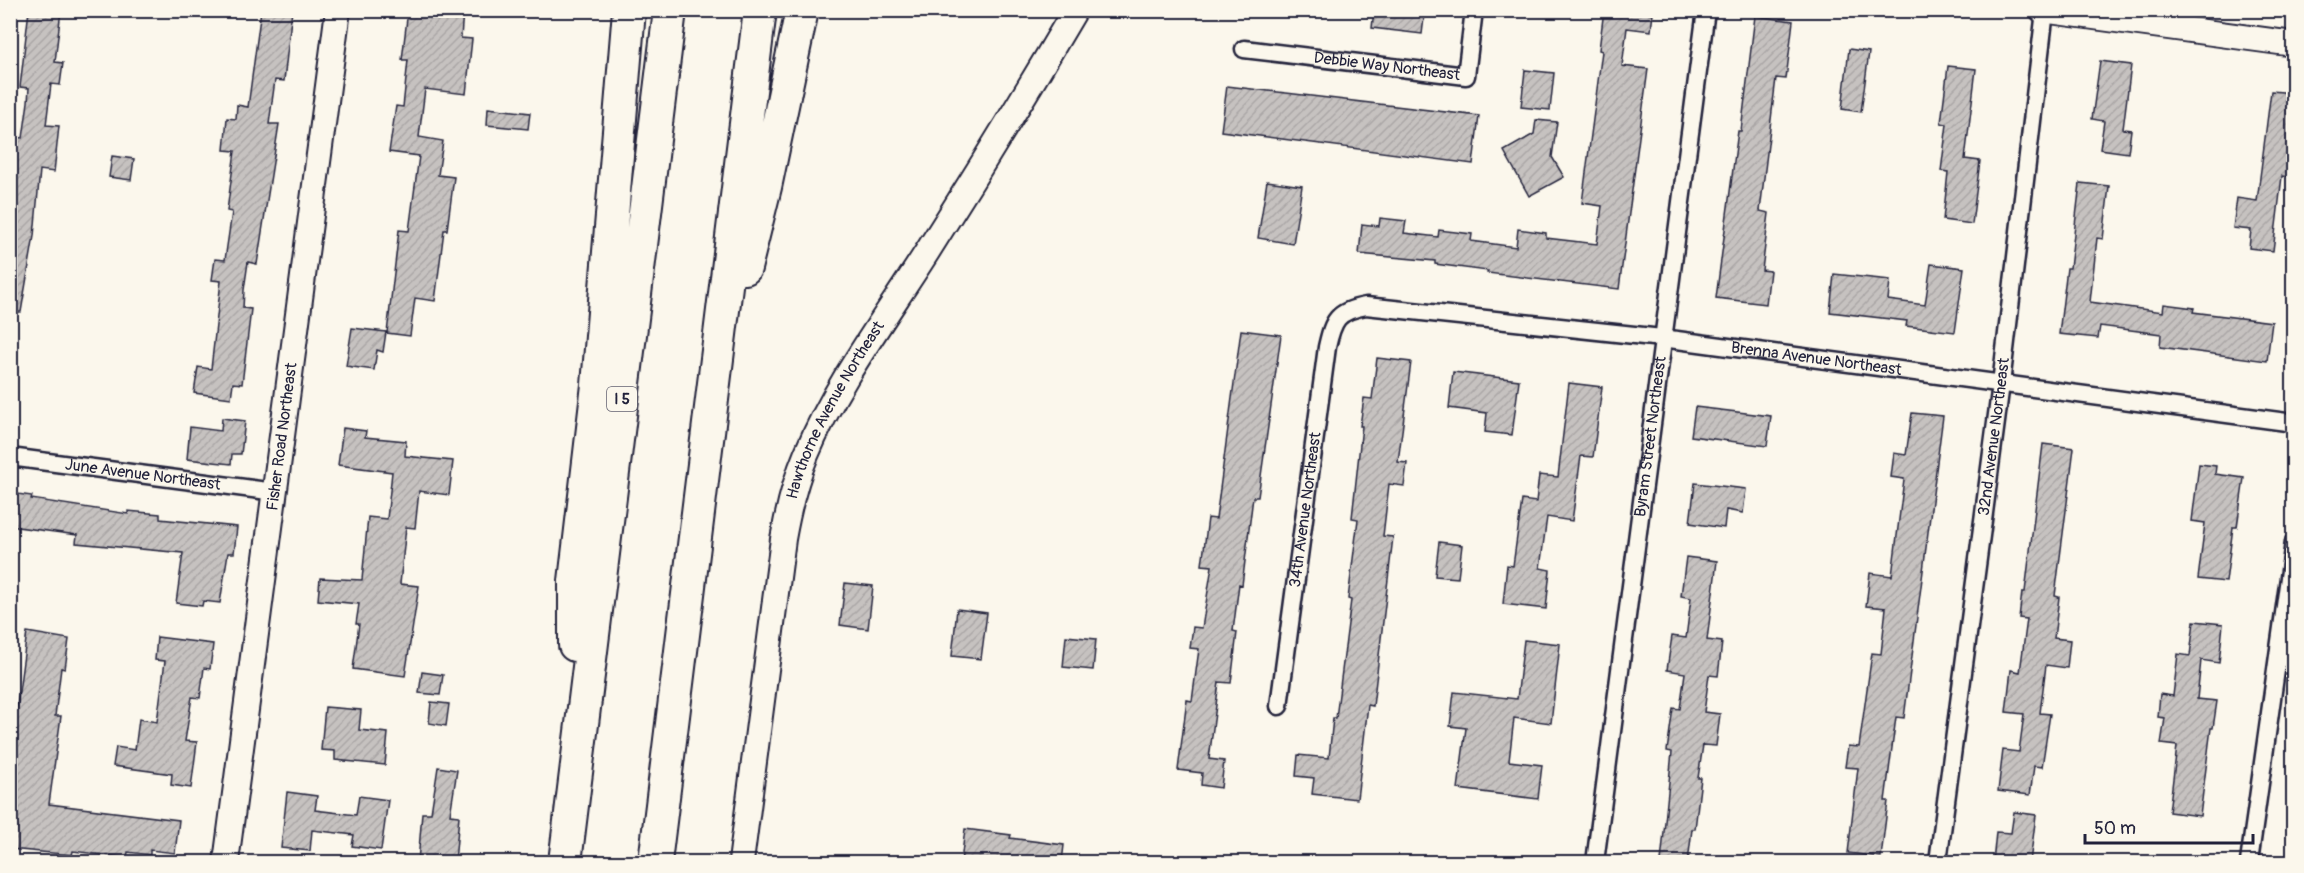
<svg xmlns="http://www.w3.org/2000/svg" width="2304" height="873" viewBox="0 0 2304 873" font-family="Pangolin,sans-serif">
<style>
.building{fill:url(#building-hatch);stroke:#22223b;stroke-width:1.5}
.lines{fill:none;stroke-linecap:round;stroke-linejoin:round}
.street-casing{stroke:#22223b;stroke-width:21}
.secondary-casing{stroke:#22223b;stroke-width:28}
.highway-casing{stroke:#22223b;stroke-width:36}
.street{stroke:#fbf7ec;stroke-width:16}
.secondary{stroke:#fbf7ec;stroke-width:24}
.highway{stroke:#fbf7ec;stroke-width:32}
.labels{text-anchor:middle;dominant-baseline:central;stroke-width:4.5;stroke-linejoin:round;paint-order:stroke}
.shield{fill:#fbf7ec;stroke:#636270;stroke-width:1.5}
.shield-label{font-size:15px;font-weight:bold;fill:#22223b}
.street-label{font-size:16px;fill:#22223b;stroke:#fbf7ec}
</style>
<defs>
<pattern id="building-hatch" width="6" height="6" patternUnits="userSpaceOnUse" patternTransform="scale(1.5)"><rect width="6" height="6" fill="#c6c2c0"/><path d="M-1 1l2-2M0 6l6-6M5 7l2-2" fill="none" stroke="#aaa6a6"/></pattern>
</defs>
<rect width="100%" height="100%" fill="#fbf7ec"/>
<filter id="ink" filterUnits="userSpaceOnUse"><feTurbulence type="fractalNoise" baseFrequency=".0167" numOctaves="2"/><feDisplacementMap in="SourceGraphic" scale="12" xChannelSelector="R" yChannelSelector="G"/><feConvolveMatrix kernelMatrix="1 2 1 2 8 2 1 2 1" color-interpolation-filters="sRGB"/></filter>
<g filter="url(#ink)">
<!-- building -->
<path class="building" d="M29,10H61L55,62L63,63L60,85L51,84L46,125L59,126L54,172L40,170L34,236L21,312H10V160L14,137L23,138L28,102L29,88L20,87Z
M261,10H292L284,81L275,80L269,124H279L257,264L248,262L244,290L243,308L251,309L242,384L233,383L231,398L194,393L198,367L211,369L221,281L212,280L215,259L225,260L232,212L227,211L235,151L224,150L227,118L236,119L237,105L248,107Z
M408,10H463L461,38L472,39L466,94L425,89L419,137L443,141L438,175L454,177L447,230H444L435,301L415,298L410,336L387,333L399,230L409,231L419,156L389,152L396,106L403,107L408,60H402Z
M1374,10H1425L1422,34L1372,28Z
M1604,10L1653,13L1651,31L1627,28L1622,66L1648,69L1619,289L1487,273L1488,271L1435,264V261L1359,254L1362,224L1379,226L1380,218L1406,221L1404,233L1438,237L1439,230L1472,234L1471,241L1516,247L1518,229L1546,233V238L1597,244L1602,206L1582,203L1602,51L1599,50Z
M1755,16L1793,21L1786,79L1776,78L1760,211L1769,213L1762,270L1770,271L1766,304L1716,298L1738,131H1741Z
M1849,49L1869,52L1861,112L1842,109Z
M2100,61L2131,65L2123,129L2131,130L2128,153L2100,149L2104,121L2092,119Z
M1948,66L1976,69L1965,159L1980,161L1972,224L1943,220L1948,172L1941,171L1947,124L1941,123Z
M1525,70L1554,73L1550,110L1521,107Z
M1227,86L1479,116L1473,164L1221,131Z
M2271,91L2294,93V147L2290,177L2282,176L2273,251L2249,248L2251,230L2233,228L2237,198L2257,201Z
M488,108L530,113L528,129L487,125Z
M1536,120L1557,122L1552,157L1564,177L1529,196L1504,151L1534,134Z
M112,156L134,159L131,180L109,177Z
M1267,181L1302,186L1293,244L1258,238Z
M2080,183L2109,186L2103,239L2097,238L2090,302L2163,312L2164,304L2194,308L2193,312L2272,322L2267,361L2160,347L2161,334L2100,326L2098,338L2059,334L2067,268H2070Z
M1931,264L1964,268L1955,332L1906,326L1907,321L1830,312L1834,274L1890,280L1888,300L1925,305Z
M352,328L386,332L383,352L377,350L374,370L346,366Z
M1241,330L1281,335L1258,497H1253L1242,585L1239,584L1233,631L1237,632L1231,683L1219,682L1209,759L1224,761L1221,788L1201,785L1202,773L1178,770L1187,700L1192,701L1199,649L1190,648L1193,627L1202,628L1212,566L1202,565L1208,518L1216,519Z
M1377,358L1411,362L1398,462L1407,463L1404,486L1389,484L1383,536L1393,537L1373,706L1368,705L1357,799L1312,794L1314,778L1296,776L1298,755L1329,758L1333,718H1336L1351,600L1348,599L1358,519L1352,518L1362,426H1360L1364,398L1372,399Z
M1453,372L1519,380L1512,435L1485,432L1487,413L1449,408Z
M1569,383L1602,387L1593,457L1581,456L1572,521L1547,517L1540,568L1550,570L1546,609L1503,604L1507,565L1513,566L1522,500L1536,502L1539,475L1558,477Z
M1695,407L1771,416L1767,446L1691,436Z
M1912,413L1943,416L1904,718L1896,717L1885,801H1888L1881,857L1848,853L1858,768L1845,767L1848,746L1859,747L1872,653L1881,654L1886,608L1866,606L1870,573L1892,576L1904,479L1891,477L1894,453L1906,455Z
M222,418L245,421L241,454H232L231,464L187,459L190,427L221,431Z
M343,428L366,431L365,437L406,441L405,456L453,461L449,495L419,491L415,528L406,527L400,584L419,586L405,676L353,669L359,624H356L359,604L318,600L320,578L362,580L368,517L387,519L392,472L338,465Z
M2043,444L2074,448L2055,596L2059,597L2054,638L2070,640L2067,668L2046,665L2040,713L2050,714L2042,767L2034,766L2030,795L1998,791L2003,750L2019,752L2024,714L2006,712L2011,670L2020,672L2027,619L2019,618L2022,592H2025Z
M2199,464L2216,466L2215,474L2244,478L2237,527H2233L2226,582L2198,579L2205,523L2192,521Z
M1695,483L1746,489L1743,513L1726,510L1724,528L1690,523Z
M10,493L32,496L31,499L128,514V511L160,514V519L237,527L234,553H228L220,603L203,601L202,606L176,603L183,553L76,543L77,535L10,526Z
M1439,542L1462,545L1458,578L1435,576Z
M1686,557L1717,561L1707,640L1722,642L1718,676L1709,675L1704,712L1720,714L1716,746L1703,745L1698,778H1701L1695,829H1692L1688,862H1661L1672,752L1667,751L1673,708L1680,709L1685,673L1667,670L1672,636L1686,638L1691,598L1681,596Z
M845,583L873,586L868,629L840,625Z
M957,609L987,613L981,659L952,656Z
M2194,621L2223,624L2219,663L2201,660L2197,699L2217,701L2213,728H2211L2200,816L2169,812L2177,746L2161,744L2165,718L2158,717L2160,694L2173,696L2178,654L2190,656Z
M27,632L69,639L65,669L61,668L55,716H61L49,804L179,820L175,853L150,850V855L128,852L127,858L73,851L72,855L10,849V736H13Z
M1066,636L1096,639L1093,670L1063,667Z
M157,637L213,644L210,669L204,668L200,698L192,697L185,741L197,742L191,788L171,785L172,774L113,766L116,747L135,750L139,719L157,722L165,661L155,660Z
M1524,640L1560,644L1551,723L1514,718L1509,761L1542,765L1538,799L1458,789L1466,728L1450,726L1454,692L1517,699Z
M422,672L443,675L440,695L419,693Z
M431,702L449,704L446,726L429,723Z
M325,707L361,710L359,730L388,733L385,765L335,760V751L321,750Z
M438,767L457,770L450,815L459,816L455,862H418L422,813H431Z
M287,792L317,796L315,810L356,815L359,796L388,800L381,850L352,846L354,835L312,830L310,851L281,848Z
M2014,812L2036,815L2030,862H1993L1996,832L2011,833Z
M965,829L1011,835L1010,838L1064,845L1062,862H961Z"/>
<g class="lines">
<!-- street casing -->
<g class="street-casing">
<g id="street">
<path id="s1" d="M1244,49L1466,76L1474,10"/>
<path id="s2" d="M10,457L275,492"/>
<path id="s3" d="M1279,706L1327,347C1333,320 1337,311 1366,306L1662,338L2294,423"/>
<path id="s4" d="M1595,862L1706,10"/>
<path id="s5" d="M1938,862L2001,384L2045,11"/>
<path d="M2249,862L2294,542"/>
</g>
</g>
<!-- secondary casing -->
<g class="secondary-casing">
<g id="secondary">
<path d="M2042,10L2294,44"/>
<path id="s6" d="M226,862L338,10"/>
<path id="s7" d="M741,862L783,539C788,511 795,481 806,455C836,383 885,318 927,252C978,172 1027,92 1075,10"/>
</g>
</g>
<!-- highway casing -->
<g class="highway-casing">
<path id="highway" d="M745,268L765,187L802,10
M575,645V581L598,385L629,10
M565,862L670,10
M655,862L760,10"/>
</g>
<!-- street -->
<use href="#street" class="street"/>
<!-- secondary -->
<use href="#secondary" class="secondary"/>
<!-- highway -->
<use href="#highway" class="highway"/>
</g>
</g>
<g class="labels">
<!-- shield labels -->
<rect class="shield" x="607" y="387" width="30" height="24" rx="4.5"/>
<g class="shield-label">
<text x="622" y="399">I 5</text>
</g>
<!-- street labels -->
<g class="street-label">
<text stroke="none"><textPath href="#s1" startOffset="144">Debbie Way Northeast</textPath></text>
<text stroke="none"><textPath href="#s3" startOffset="878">Brenna Avenue Northeast</textPath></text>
<text stroke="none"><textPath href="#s7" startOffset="466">Hawthorne Avenue Northeast</textPath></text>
<text stroke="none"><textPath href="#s4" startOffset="429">Byram Street Northeast</textPath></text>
<text stroke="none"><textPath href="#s6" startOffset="429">Fisher Road Northeast</textPath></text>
<text stroke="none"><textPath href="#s5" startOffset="429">32nd Avenue Northeast</textPath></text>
<text stroke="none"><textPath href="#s2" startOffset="134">June Avenue Northeast</textPath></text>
<text stroke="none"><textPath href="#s3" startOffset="198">34th Avenue Northeast</textPath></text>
</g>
</g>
<!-- margin -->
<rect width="2304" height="873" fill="none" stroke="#fbf7ec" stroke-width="36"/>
<rect x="18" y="18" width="2268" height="837" fill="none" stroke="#22223b" stroke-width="2" filter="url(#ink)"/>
<!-- scale -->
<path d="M2085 834v9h168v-9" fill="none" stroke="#22223b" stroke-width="3"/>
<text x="2094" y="834" font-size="18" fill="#22223b" stroke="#fbf7ec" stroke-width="4.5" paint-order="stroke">50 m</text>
</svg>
